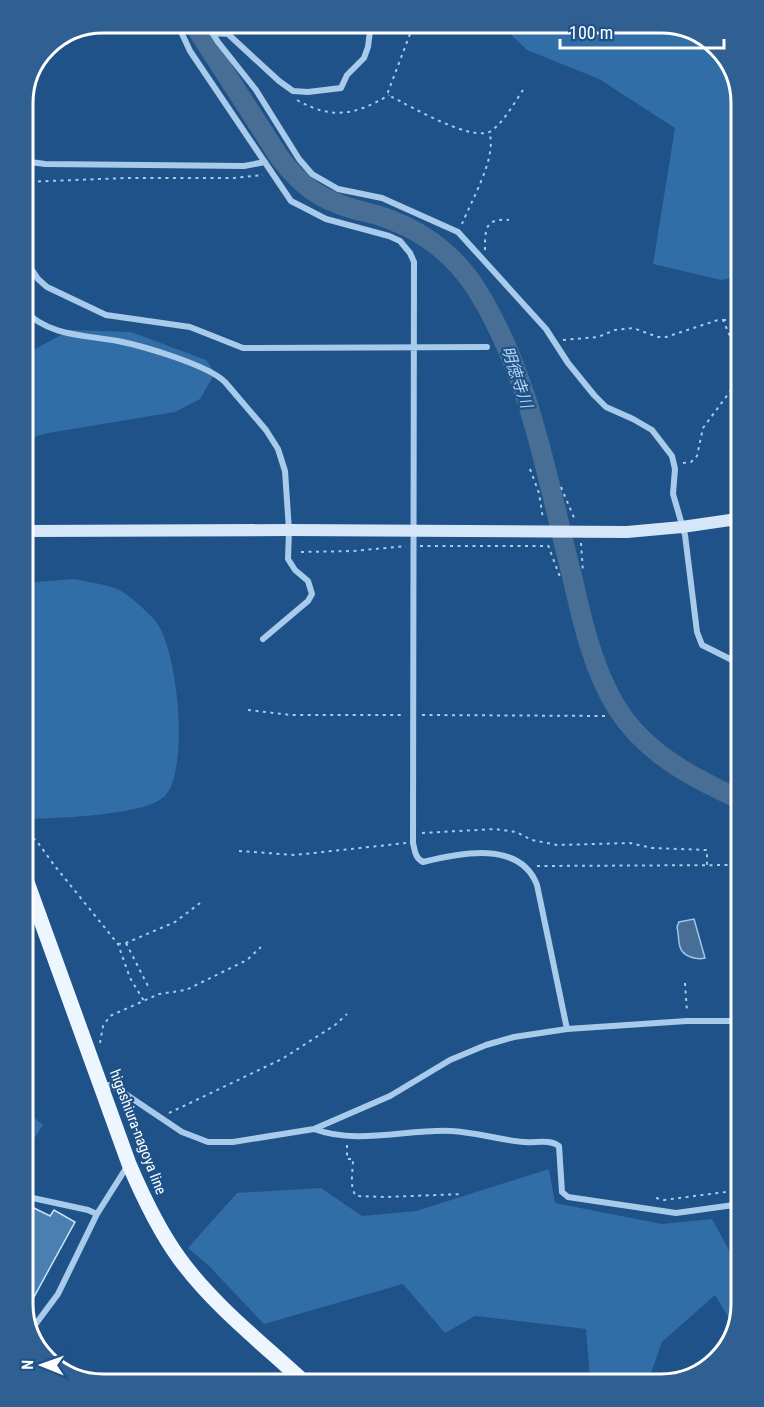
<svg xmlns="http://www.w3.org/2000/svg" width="764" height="1407" viewBox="0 0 764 1407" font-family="'Roboto Condensed','Noto Sans JP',sans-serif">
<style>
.green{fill:#316da6}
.water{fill:#486e95;stroke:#9bc6ed;stroke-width:1.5}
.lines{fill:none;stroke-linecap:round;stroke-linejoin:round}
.river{stroke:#486e95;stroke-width:20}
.building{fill:#4a7fb2;stroke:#cde3f8;stroke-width:1.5}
.path{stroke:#a8caeb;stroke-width:2;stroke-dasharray:3 4.5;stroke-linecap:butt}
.street{stroke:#a8caeb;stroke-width:6}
.secondary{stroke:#d4e6f8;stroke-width:12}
.primary{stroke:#edf5fe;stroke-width:15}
.labels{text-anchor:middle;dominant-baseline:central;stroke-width:4.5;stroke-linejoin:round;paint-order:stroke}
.street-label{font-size:15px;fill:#fff;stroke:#1e5288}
.water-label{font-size:16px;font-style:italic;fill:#b4d4f2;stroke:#1e5288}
.rim{fill:none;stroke:#fff;stroke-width:3}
</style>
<rect width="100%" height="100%" fill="#1e5288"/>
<!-- green -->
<path class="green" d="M499,23H667L710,39L735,72L736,277L721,280L653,264L675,128L599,79L527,50Z
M70,330L131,332L206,360L215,373L200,399L175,412L48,433L24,440V355Z
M74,579C87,582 108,584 119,590C128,594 146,611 154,619C178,645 190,769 165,796C145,816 56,818 26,819L25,583Z
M28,1113L43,1125L28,1148Z
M549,1169L555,1203L662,1224L712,1219L741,1272V1309L735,1328L715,1295L662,1342L649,1379H590L586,1329L475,1316L445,1333L403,1284L264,1324L209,1266L188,1248L237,1193L321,1188L362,1216L416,1211Z"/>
<!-- water -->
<path class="water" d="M694,919L705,958C697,960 683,957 680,947C678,941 679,934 677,927L679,922Z"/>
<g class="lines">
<!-- river -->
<path class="river" d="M193,23L280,158C302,187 321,200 357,210C368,213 380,215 391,220C428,234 456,257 477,290C531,377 547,479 572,576C582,620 593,670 617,708C645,753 693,778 739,799"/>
</g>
<!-- building -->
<path class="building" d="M28,1205L50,1216L54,1210L75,1222L29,1306Z"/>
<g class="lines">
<!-- path -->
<path class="path" d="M410,34L388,92L392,97C410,106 473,143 491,131C504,122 514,103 523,90
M297,100C332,120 356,115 389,95
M23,182L126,178H234L263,175
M462,224C471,201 498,156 489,132
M485,250C485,229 485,218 509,220
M723,320H729L736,324
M563,340L598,337L615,330L633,328L658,337H666L718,320H723L737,352
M683,463L691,462L697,456L703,428L737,382
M530,469L539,493L543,519
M561,487L575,520
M581,543L583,572
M548,545L560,577
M420,546H548
M301,552L354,551L406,546
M248,710L291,715H404
M422,715L608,716
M422,833L495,829L516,832L532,840L557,845L630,843L652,848L707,850V865
M26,835L36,840L54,865L118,944L130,978L144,1001
M239,851L295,855L406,843
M537,866L739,865
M126,943L150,990
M118,944L126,943L175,922L200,903
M685,983L687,1012
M100,1043L103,1026L110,1016L159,994L186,990L247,960L261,947
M169,1113L282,1059L335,1025L347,1014
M347,1145V1159H353C353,1171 349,1186 356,1196L386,1197L462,1194
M656,1198L664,1200L741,1190
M33,1339L72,1376"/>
<!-- street -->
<path class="street" d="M177,23L190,51L291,201L326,219L389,236L400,241L410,253L414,262L413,843C415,851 415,858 423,862C460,853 520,840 537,885L567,1029
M206,23L218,42L256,90L299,159L312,174L338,189L382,198L458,232L546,329L568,363L594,395L606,407L633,419L652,430L672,456L675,469L673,494L685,535L697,632L702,645L738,663
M212,33L228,34L279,81L293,91L308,92L341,88L347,75L364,58L368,47L371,23
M23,161L45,164L244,166L265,162
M23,257L38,279L47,287L106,315L190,327L243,348L487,347
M24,310C48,336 85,335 118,341C143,346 208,365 225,382L266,430L278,449L285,471L289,530L288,559L295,570L308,581L312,594L308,601L263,639
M102,1087L108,1085L118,1089L182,1132L208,1142H233L314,1129L390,1096L450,1060L486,1045L514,1037L567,1029L687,1021H740
M314,1129C357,1145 406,1129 451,1131C475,1132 499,1140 524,1142C535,1143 550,1139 559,1146L562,1192L568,1197L676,1213L741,1204
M28,1197L88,1210L97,1214
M29,1333L58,1294L97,1214L128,1165"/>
<!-- secondary -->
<path class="secondary" d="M25,531L289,530L627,532L682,527L737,519"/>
<!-- primary -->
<path class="primary" d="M27,882L129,1164C143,1197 158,1229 179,1258C213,1305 262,1343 304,1382"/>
</g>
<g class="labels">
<!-- street labels -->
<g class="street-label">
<text transform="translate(138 1132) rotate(69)">higashiura-nagoya line</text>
</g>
<!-- water labels -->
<g class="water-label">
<text transform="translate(517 377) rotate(71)">明徳寺川</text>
</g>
</g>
<!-- crop -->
<path d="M0 0H764V1407H0ZM103 33H661A70 70 0 0 1 731 103V1304A70 70 0 0 1 661 1374H103A70 70 0 0 1 33 1304V103A70 70 0 0 1 103 33Z" fill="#306092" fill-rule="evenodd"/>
<path class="rim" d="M103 33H661A70 70 0 0 1 731 103V1304A70 70 0 0 1 661 1374H103A70 70 0 0 1 33 1304V103A70 70 0 0 1 103 33Z"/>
<!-- north arrow -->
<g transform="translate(42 1365) rotate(271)" stroke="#1e5288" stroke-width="4.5" paint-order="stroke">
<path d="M0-4.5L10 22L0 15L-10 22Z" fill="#ffffff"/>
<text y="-9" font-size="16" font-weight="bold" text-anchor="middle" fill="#ffffff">N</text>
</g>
<!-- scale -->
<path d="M560 39v9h164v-9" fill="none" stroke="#ffffff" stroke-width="3"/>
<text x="569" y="39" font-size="18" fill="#ffffff" stroke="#1e5288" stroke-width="4.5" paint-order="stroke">100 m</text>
</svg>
